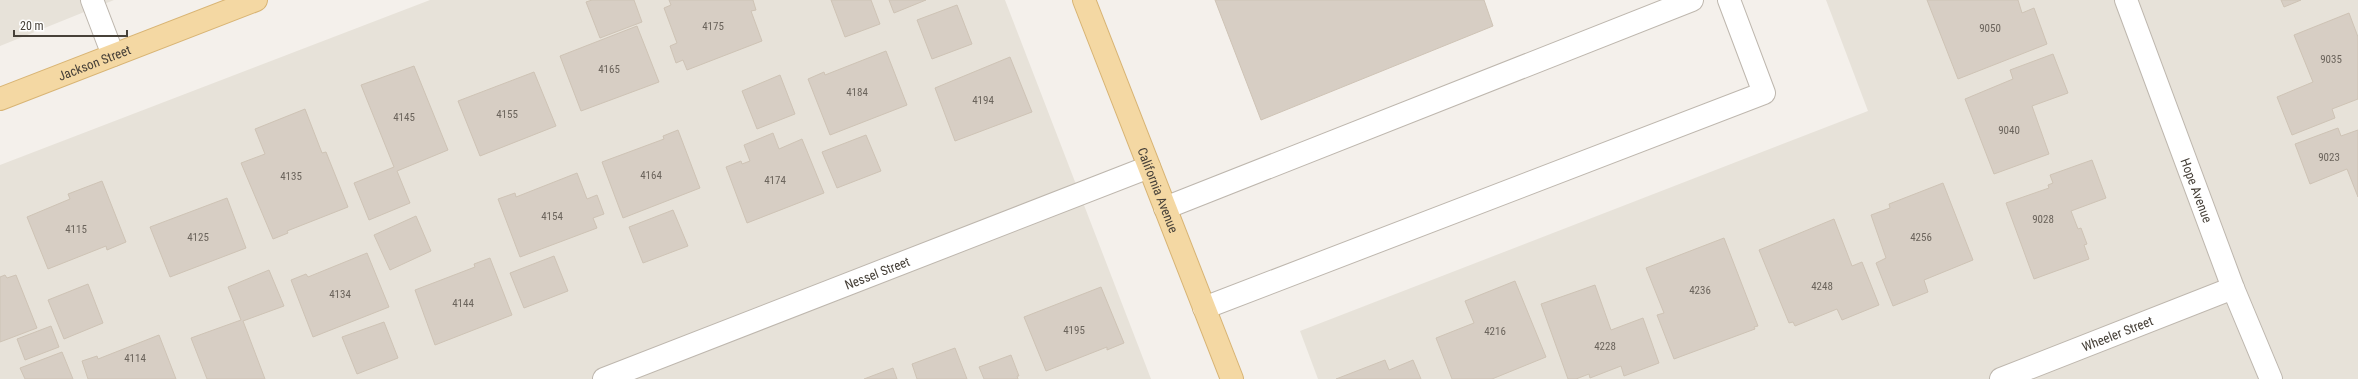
<svg xmlns="http://www.w3.org/2000/svg" width="2358" height="379" viewBox="0 0 2358 379" font-family="'Roboto Condensed',sans-serif">
<style>
.residential{fill:#e7e2d9}
.building{fill:#d7cec4;stroke:#cec3b5}
.lines{fill:none;stroke-linecap:round;stroke-linejoin:round}
.minor-casing{stroke:#beb7ae;stroke-width:24}
.major-casing{stroke:#d8b474;stroke-width:24}
.minor{stroke:#fff;stroke-width:22}
.major{stroke:#f4d8a3;stroke-width:22}
.labels{text-anchor:middle;dominant-baseline:central;stroke-width:3;stroke-linejoin:round;paint-order:stroke}
.number-label{font-size:11px;fill:#6b645c}
.street-label{font-size:13px;fill:#474139;stroke:#fff}
</style>
<rect width="100%" height="100%" fill="#f4f0eb"/>
<!-- residential -->
<path class="residential" d="M0,0H114L0,46Z
M430,0H1005L1151,379H0V165Z
M1826,0H2358V379H1318L1300,331L1868,111Z"/>
<!-- building -->
<path class="building" d="M592,0H634L642,22L600,38L586,2Z
M669,0H753L756,10L751,11L762,41L687,70L683,60L676,63L670,46L677,43L664,8L671,5Z
M831,0H871L880,24L845,37Z
M889,0H926L894,13Z
M1215,0H1484L1493,26L1261,120Z
M1927,0H2018L2022,13L2034,8L2047,44L1958,79Z
M2281,0H2301L2284,7Z
M957,5L972,44L932,59L917,20Z
M2349,13L2358,37V99L2332,109L2335,118L2292,135L2277,97L2313,82L2294,35Z
M637,26L659,82L581,111L560,56Z
M886,51L907,105L830,135L808,79L824,72L825,75Z
M2053,54L2068,93L2032,106L2049,154L1994,174L1965,99L2013,79L2010,70Z
M1010,57L1032,112L955,141L935,88Z
M414,66L448,150L397,171L410,203L369,220L354,183L394,167L361,85Z
M534,72L556,126L480,156L458,101Z
M780,75L795,114L757,129L742,91Z
M305,109L322,153L326,152L348,207L287,231L288,233L273,239L241,163L265,154L255,129Z
M2338,128L2341,136L2358,130V197L2347,169L2310,184L2295,144Z
M678,130L700,188L623,218L602,162L664,139L663,136Z
M773,133L779,149L802,139L824,193L747,223L726,167L741,161L742,164L750,161L744,145Z
M866,135L881,171L837,188L822,152Z
M2092,160L2106,198L2071,211L2078,229L2081,228L2087,244L2084,245L2089,259L2034,279L2006,203L2049,188L2048,185L2053,183L2050,175Z
M577,173L587,199L597,195L604,214L593,218L597,228L520,257L498,199L515,193L516,197Z
M102,181L126,242L107,250L106,246L48,269L27,217L70,199L68,194Z
M1943,183L1973,260L1924,280L1928,292L1893,306L1876,263L1886,258L1871,215L1890,208L1889,204Z
M227,198L246,248L170,277L150,227Z
M673,210L688,246L643,263L629,227Z
M416,216L431,251L390,270L374,235Z
M1834,219L1852,266L1862,262L1879,305L1842,320L1837,309L1795,326L1793,322L1789,323L1759,250Z
M1724,238L1758,326L1754,327L1755,329L1674,359L1657,315L1664,313L1646,268Z
M367,253L389,307L313,337L291,280L306,274L308,277Z
M554,256L568,291L524,308L510,273Z
M490,258L512,315L435,345L415,290L475,267L474,264Z
M269,270L284,306L243,321L265,379H207L191,338L241,320L228,287Z
M5,275L7,278L16,275L37,328L0,342V277Z
M1515,281L1546,357L1492,379H1452L1436,338L1474,323L1465,301Z
M88,284L103,323L64,339L48,300Z
M1595,285L1611,330L1643,318L1659,363L1624,376L1621,366L1590,378L1589,374L1576,379H1568L1541,304Z
M1101,287L1124,343L1107,350V347L1046,371L1024,317Z
M384,322L398,358L357,374L342,337Z
M51,326L59,347L25,360L17,339Z
M159,335L176,379H88L82,361L97,356L98,359Z
M955,348L967,379H917L912,364Z
M62,352L73,379H25L20,368Z
M1011,355L1019,376H1017L1018,379H984L979,367Z
M1385,360L1389,370L1413,360L1421,379H1336Z
M893,368L897,379H864Z"/>
<g class="lines">
<!-- minor casing -->
<g class="minor-casing">
<g id="minor">
<path d="M92,0L113,55"/>
<path id="s1" d="M2126,0L2233,288L2271,379"/>
<path d="M1165,208L1692,0"/>
<path d="M1204,308L1764,93L1729,0"/>
<path id="s2" d="M604,379L1149,167"/>
<path id="s3" d="M2001,379L2233,288"/>
</g>
</g>
<!-- major casing -->
<g class="major-casing">
<g id="major">
<path id="s4" d="M1084,0L1232,379"/>
<path id="s5" d="M0,99L256,0"/>
</g>
</g>
<!-- minor -->
<use href="#minor" class="minor"/>
<!-- major -->
<use href="#major" class="major"/>
</g>
<g class="labels">
<!-- number labels -->
<g class="number-label">
<text x="713" y="26">4175</text>
<text x="1990" y="28">9050</text>
<text x="2331" y="59">9035</text>
<text x="609" y="69">4165</text>
<text x="857" y="92">4184</text>
<text x="983" y="100">4194</text>
<text x="507" y="114">4155</text>
<text x="404" y="117">4145</text>
<text x="2009" y="130">9040</text>
<text x="2329" y="157">9023</text>
<text x="651" y="175">4164</text>
<text x="291" y="176">4135</text>
<text x="775" y="180">4174</text>
<text x="552" y="216">4154</text>
<text x="2043" y="219">9028</text>
<text x="76" y="229">4115</text>
<text x="198" y="237">4125</text>
<text x="1921" y="237">4256</text>
<text x="1822" y="286">4248</text>
<text x="1700" y="290">4236</text>
<text x="340" y="294">4134</text>
<text x="463" y="303">4144</text>
<text x="1074" y="330">4195</text>
<text x="1495" y="331">4216</text>
<text x="1605" y="346">4228</text>
<text x="135" y="358">4114</text>
</g>
<!-- street labels -->
<g class="street-label">
<text stroke="none"><textPath href="#s5" startOffset="101">Jackson Street</textPath></text>
<text stroke="none"><textPath href="#s4" startOffset="204">California Avenue</textPath></text>
<text stroke="none"><textPath href="#s1" startOffset="203">Hope Avenue</textPath></text>
<text stroke="none"><textPath href="#s2" startOffset="293">Nessel Street</textPath></text>
<text stroke="none"><textPath href="#s3" startOffset="125">Wheeler Street</textPath></text>
</g>
</g>
<!-- scale -->
<path d="M14 30v6h113v-6" fill="none" stroke="#474139" stroke-width="2"/>
<text x="20" y="30" font-size="12" fill="#474139" stroke="#ffffff" stroke-width="3" paint-order="stroke">20 m</text>
</svg>
